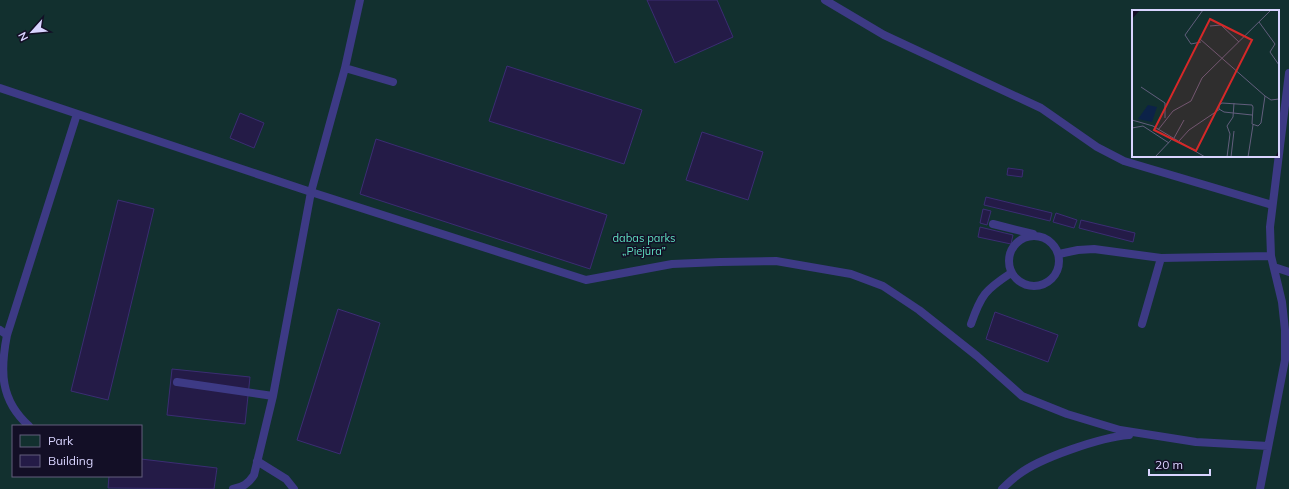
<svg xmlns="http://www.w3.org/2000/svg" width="1289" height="489" viewBox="0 0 1289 489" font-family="Mulish,sans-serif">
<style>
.green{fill:#12302f;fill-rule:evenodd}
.building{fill:#241b47;stroke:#3b2d73}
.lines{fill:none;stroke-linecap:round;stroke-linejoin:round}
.service{stroke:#3d3a85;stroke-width:8}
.labels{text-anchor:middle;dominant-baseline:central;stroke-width:3;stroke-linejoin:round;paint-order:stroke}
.park-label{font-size:11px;fill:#5fe0c0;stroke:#130f26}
.inset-road{fill:none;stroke:#625e7d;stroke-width:1}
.view{fill:#d62828;fill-opacity:0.15;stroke:#d62828;stroke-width:2}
.inset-edge{fill:none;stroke:#d9d4ff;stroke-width:2}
</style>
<rect width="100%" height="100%" fill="#130f26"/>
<!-- green -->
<path class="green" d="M0,0H1289V489H0ZM1133,11H1278V156H1133ZM13,426H141V476H13Z"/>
<!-- building -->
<path class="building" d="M647,0H717L733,37L675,63Z
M507,66L642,110L624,164L489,121Z
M240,113L264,123L254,148L230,138Z
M702,132L763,152L748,200L686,180Z
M376,139L607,215L590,269L360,194Z
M1008,168L1023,170L1022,177L1007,175Z
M986,197L1052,213L1050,221L984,205Z
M118,200L154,209L108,400L71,391Z
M983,209L991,211L987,225L980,223Z
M1056,213L1077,220L1074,228L1053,222Z
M1081,220L1135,233L1133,242L1079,228Z
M980,227L1013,235L1011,244L978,237Z
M338,309L380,323L340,454L297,440Z
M995,312L1058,335L1048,362L986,339Z
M172,369L250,377L245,424L167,415Z
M141,459L217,468L214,489L108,488L109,476H141Z"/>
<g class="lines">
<!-- service -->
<path class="service" d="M825,0L884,35L1041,108L1097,147L1124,161L1272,205
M345,68L393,82
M0,88L311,192L586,280L672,264L720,262L776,261L851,274L883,286L919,310L977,356L1022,396L1067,414L1120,430L1196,442L1268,446
M993,224L1033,234
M1009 261a25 25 0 1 1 50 0a25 25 0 1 1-50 0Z
M1059,254L1078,250L1094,249L1161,258L1271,256
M1274,267L1289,272
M971,324C981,295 985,290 1011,273
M1142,324L1161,258
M0,330L7,335
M177,382L273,396
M29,426C0,400 0,371 7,335L77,114
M257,461L286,479L294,489
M233,489C243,487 248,484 254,475L273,396L311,192L345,68L360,0
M1002,489C1007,484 1012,479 1018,475C1039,458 1102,437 1129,435
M1260,489L1285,360V330L1282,302L1271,256L1270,227L1289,73"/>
</g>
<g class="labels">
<!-- park labels -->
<g class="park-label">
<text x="644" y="238">dabas parks<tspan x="644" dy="13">„Piejūra”</tspan></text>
</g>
</g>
<!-- overview -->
<g transform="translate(1132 10)">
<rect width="147" height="147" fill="#130f26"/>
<path d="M8,0H147V140L143,147H0V9Z" fill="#12302f"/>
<path d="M16,95L25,97L20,112L6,109Z" fill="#0c2248"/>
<path class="inset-road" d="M127,12L143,34L138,42L147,55M78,16L89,15L107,32M68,29L133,86L139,90L147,89M69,32L59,34L53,25L71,0M9,77L33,93V108M120,105L92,102L87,99V95L90,93L120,95L121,97L120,114L126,116L129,113L133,86M0,110L21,116L73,147M0,118L11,116L37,133M26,120L41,101L59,91L70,68L139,0M42,128L52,110M47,131L57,120L88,99M23,147L41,128M95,147L98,124L95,116L101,107L102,93M99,147L102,121M116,147L121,115"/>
<path class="view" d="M78,9L120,30L64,141L22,120Z"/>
<rect width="147" height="147" class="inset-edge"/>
</g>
<!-- legend -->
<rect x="12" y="425" width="130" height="52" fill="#130f26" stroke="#625e7d"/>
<rect x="20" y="435" width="20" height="12" fill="#12302f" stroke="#625e7d"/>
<text x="48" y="445" font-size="12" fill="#d9d4ff">Park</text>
<rect x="20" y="455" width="20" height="12" fill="#241b47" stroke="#625e7d"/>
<text x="48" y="465" font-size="12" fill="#d9d4ff">Building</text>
<!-- north arrow -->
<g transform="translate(32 32) rotate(243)" stroke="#130f26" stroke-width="3" paint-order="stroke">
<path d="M0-3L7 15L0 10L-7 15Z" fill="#d9d4ff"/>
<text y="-6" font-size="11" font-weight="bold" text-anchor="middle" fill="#d9d4ff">N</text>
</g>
<!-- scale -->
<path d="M1149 469v6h61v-6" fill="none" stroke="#d9d4ff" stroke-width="2"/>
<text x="1155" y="469" font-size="12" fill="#d9d4ff" stroke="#130f26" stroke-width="3" paint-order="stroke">20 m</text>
</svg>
